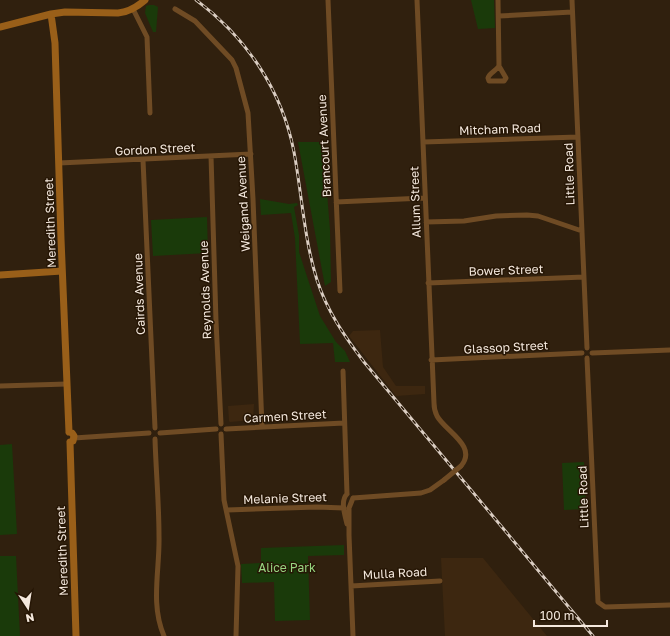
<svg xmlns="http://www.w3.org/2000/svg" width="670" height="636" viewBox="0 0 670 636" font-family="'Golos Text',sans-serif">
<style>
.built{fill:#3d2710}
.green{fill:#1a3a0a}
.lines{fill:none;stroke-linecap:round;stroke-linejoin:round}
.street{stroke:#6f4b24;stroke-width:5}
.secondary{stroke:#995f19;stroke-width:7}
.rail-casing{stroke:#dacdc2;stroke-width:3}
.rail{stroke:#261605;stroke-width:1.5;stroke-dasharray:4.5;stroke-linecap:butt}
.street-bridge{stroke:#6f4b24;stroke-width:5}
.labels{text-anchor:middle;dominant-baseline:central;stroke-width:3;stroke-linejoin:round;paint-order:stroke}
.street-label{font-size:12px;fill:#f4e8dd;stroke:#261605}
.park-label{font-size:12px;fill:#97d580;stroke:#261605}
</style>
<rect width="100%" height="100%" fill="#30200e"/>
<!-- built -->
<path class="built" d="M380,330L383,367L396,386H425V394L396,396L349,336L353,331Z
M254,404L253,420L230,422L229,421L228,406Z
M441,558H483L547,636H445Z"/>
<!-- green -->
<path class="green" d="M471,0H494L495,28L478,29Z
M149,5H154L158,7L156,32H153L145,13L146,6Z
M298,142H323L330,230L331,282L325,286Z
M260,199L289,204L297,203L298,205L294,207L299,235V252L320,316L336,342L345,351L350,362H335L333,343L300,344L295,238L291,213L261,215Z
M207,217L208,253L153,256L151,220Z
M12,444L17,534L0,535V445Z
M584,462L586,509L564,510L562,463Z
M344,545V555L308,556L310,620L275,621L274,582L242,583L241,564L261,563V548Z
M0,556H16L20,636H0Z"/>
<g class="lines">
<!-- street -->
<path class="street" d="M328,0L340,291
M417,0L434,403C434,408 435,412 437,416C445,431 478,446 461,466
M498,0L499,66L506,78L504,81H489L488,78C489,73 496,71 499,66
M572,0L587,348
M133,9L147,37L150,113
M175,9L195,21L232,60L236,68L248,113L253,199L262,427
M499,16L572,12
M423,142L578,137
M211,156L216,321L221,424
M143,160L155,428
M59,163L251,154
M336,202L424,198
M426,222L464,221L496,216L527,215L538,216L582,231
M428,283L584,277
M592,353L670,350
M587,358L598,602L605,607L670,605
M431,360L582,353
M343,371L347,494
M0,386L67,384
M226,429L344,423
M160,433L216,429
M221,434L224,500L238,566L236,636
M74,438L149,433
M155,439C156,471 159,504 159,536C160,569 150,604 164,636
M353,498L421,493L430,490L444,480
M227,510L317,507L344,508
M347,524C345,515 340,501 347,494
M351,586L440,581
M353,636L349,535V508L353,498"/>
<!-- secondary -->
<path class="secondary" d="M51,14L55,43L61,239L69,432
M0,27L51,14L65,12L118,13C129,12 137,7 145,0
M0,275L62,271
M69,432L72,433L74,436L73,441L70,442
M70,442L76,636"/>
<!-- rail casing -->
<g class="rail-casing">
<path id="rail" d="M196,0C246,37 282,90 294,152C302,195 304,239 317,280C327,311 345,337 364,362L593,636"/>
</g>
<!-- rail -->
<use href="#rail" class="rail"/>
<!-- street-bridge -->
<path class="street-bridge" d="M444,480L461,466"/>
</g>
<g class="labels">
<!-- street labels -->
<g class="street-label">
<text transform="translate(500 129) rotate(-2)">Mitcham Road</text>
<text transform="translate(324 146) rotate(-93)">Brancourt Avenue</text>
<text transform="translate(155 149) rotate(-3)">Gordon Street</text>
<text transform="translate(569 174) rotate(-92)">Little Road</text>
<text transform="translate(415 202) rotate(-92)">Allum Street</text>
<text transform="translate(243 204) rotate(-93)">Weigand Avenue</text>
<text transform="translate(50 223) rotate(-92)">Meredith Street</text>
<text transform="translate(506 270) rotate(-2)">Bower Street</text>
<text transform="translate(205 290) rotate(-92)">Reynolds Avenue</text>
<text transform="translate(139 294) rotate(-92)">Cairds Avenue</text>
<text transform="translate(506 347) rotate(-3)">Glassop Street</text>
<text transform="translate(285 416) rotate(-3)">Carmen Street</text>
<text transform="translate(583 497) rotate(-92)">Little Road</text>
<text transform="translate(285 498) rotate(-2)">Melanie Street</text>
<text transform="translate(62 551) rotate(-92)">Meredith Street</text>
<text transform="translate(395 573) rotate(-3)">Mulla Road</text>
</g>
<!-- park labels -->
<g class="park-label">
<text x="287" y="567">Alice Park</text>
</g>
</g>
<!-- north arrow -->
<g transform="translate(28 608) rotate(168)" stroke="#261605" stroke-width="3" paint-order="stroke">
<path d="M0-3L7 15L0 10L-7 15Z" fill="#f4e8dd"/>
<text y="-6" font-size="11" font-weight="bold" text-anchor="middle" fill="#f4e8dd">N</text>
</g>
<!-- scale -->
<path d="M534 620v6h73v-6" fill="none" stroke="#f4e8dd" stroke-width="2"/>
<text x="540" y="620" font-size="12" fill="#f4e8dd" stroke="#261605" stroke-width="3" paint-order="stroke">100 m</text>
</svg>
